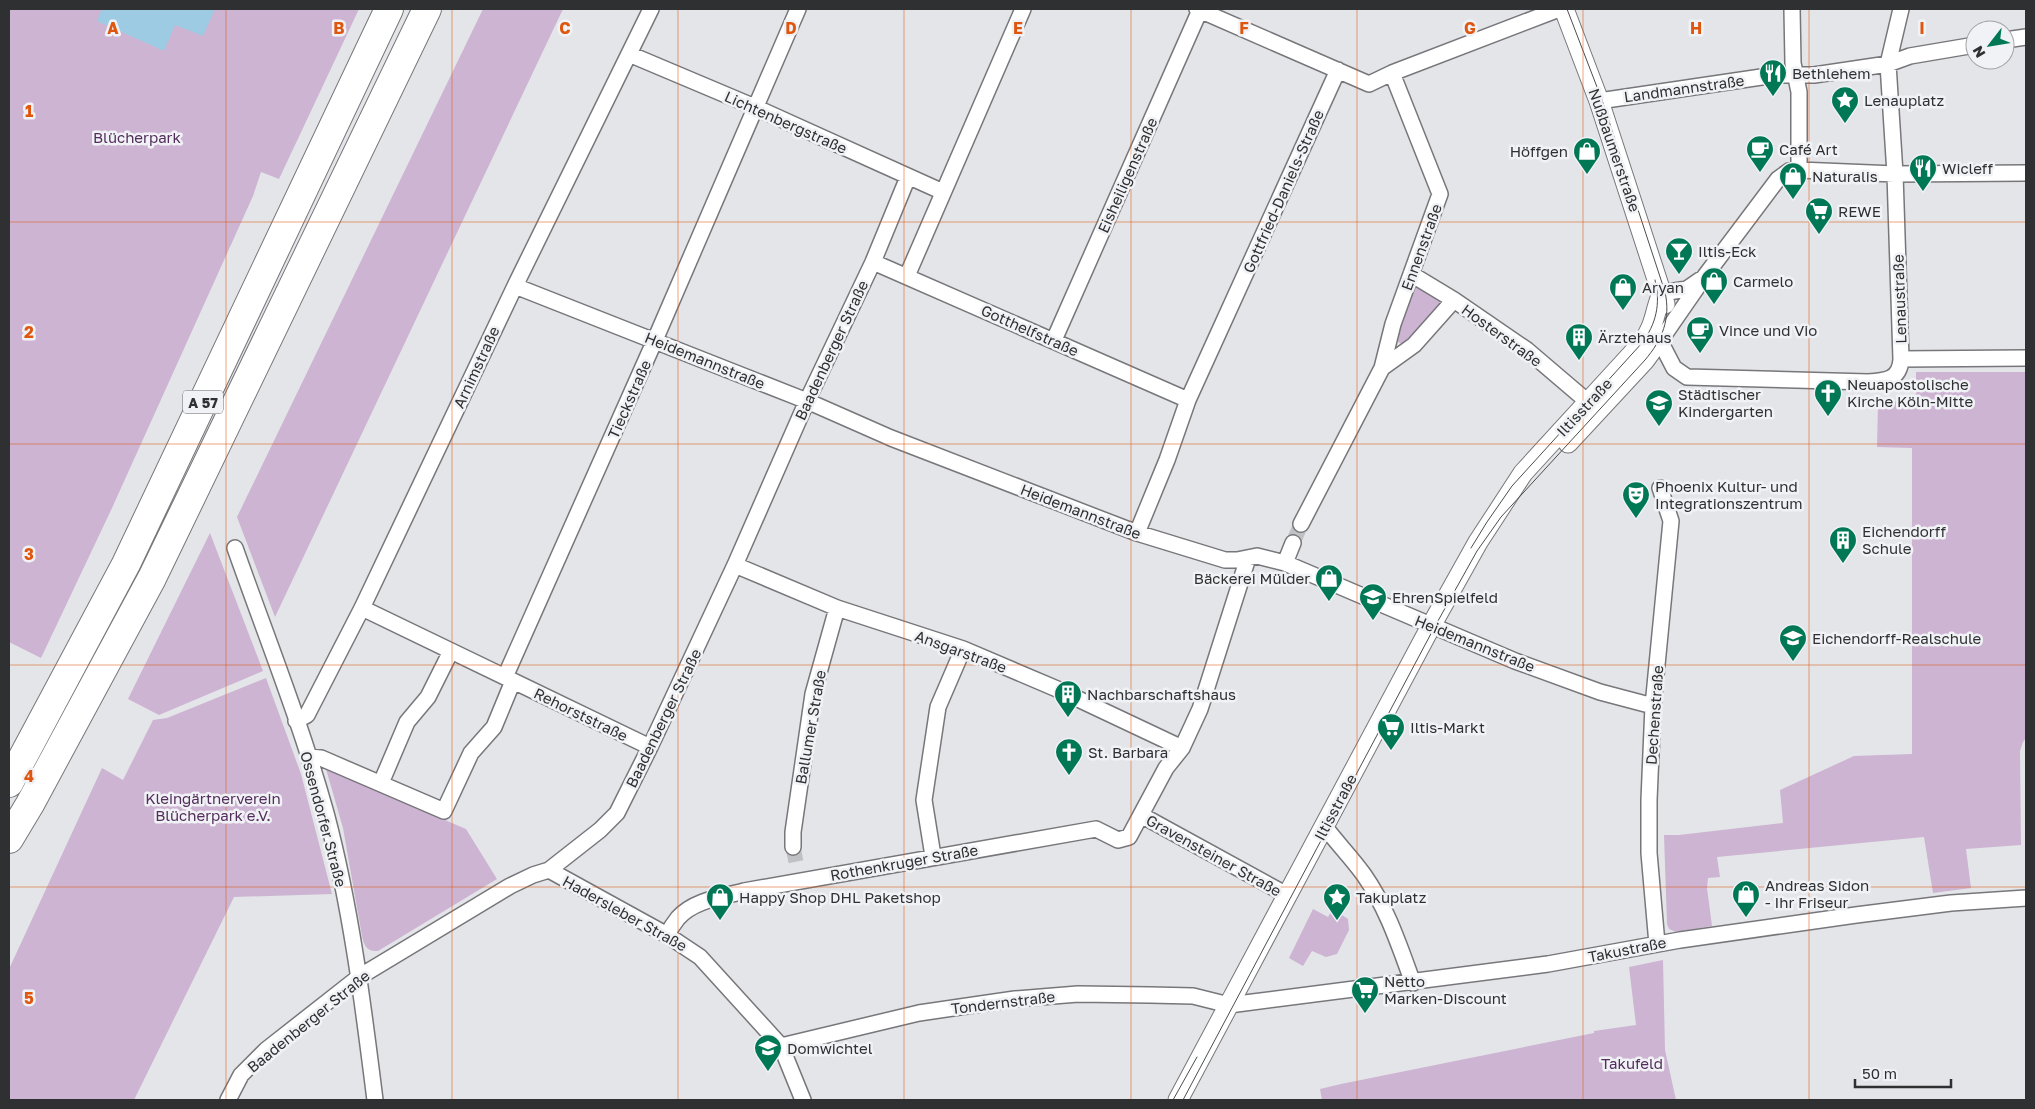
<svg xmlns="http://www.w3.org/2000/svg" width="2035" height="1109" viewBox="0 0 2035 1109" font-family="'Golos Text',sans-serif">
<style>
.green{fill:#cdb4d2}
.water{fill:#9dcbe3}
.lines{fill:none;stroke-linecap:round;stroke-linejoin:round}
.minor-tunnel{stroke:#c0c1c4;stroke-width:15;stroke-dasharray:15 8;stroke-linecap:butt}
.minor-casing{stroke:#77777b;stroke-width:18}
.tertiary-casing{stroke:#77777b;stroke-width:21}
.motorway-casing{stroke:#77777b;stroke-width:30}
.minor{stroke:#fff;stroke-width:15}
.tertiary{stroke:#fff;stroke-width:19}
.motorway{stroke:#fff;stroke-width:28}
.tram{stroke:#4c4d4e;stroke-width:1}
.grid{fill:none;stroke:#df570e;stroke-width:1;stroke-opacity:0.55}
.labels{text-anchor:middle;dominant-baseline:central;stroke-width:5;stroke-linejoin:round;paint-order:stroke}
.shield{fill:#f1f2f6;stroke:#696a6c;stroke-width:1}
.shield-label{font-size:14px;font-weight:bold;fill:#2f3031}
.poi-label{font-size:15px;fill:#2f3031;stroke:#f1f2f6;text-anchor:start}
.street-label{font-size:15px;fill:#2f3031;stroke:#f1f2f6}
.park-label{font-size:15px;fill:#532d5b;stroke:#f1f2f6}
.grid-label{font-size:16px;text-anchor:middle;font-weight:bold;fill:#df570e;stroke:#f1f2f6;stroke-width:5;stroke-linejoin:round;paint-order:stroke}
</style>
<rect width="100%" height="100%" fill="#e4e5e9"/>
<!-- green -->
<path class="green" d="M9,9H359L279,179L261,172L253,196L112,508L41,658L9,642Z
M483,9H563L275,617L237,517Z
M1415,283L1434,291L1444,303L1406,345C1400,344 1397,342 1394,337Z
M1916,372H2026V738L2023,742L2020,751L2021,845L1966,849L1971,888L1933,893L1924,837L1717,857L1720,877L1708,878L1707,888L1712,926L1676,932L1669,929L1667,924L1664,835H1679L1783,823L1780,790L1854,756L1912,754V448L1877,447L1878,402L1916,401Z
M210,533L263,671L159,715L128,699Z
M266,678L301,774L332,894L234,897L134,1100H9V969L102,768L123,780L153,720L167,718Z
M326,769L466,829L497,879L378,951C367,952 364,946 362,936L343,828Z
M1313,909L1328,917L1333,909L1348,919L1349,930L1337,954L1326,957L1312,951L1303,966L1289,958Z
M1663,960L1665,1050L1676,1100H1322L1320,1089L1341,1084L1594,1033V1031L1636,1025L1629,967Z"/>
<!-- water -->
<path class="water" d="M102,9H215L203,36L175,25L164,51L97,21Z"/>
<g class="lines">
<!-- minor-tunnel -->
<path class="minor-tunnel" d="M1293,543L1301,524
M793,847L797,867"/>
<!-- minor casing -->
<g class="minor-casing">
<path id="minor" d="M1197,9L1369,84L1392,73L1559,9
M1792,9L1793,63L1799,92V170
M1901,9L1888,64L1895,174L1799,170L1789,171L1778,179L1705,276L1660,341L1674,368L1687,377L1868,382C1885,381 1900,380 1901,359L1895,174L2026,173
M2005,40L2026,37
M629,54L757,108L943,192
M1599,101L1775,75H1814L1888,64L1910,56L1975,45
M873,262L1188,400
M1411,274L1454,300L1527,350L1588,402
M907,276L1023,9
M515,286L807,401L891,438L1137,533L1225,560H1237L1257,556L1285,563L1515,661L1600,692L1653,706
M1662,293L1687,289L1700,280
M1054,340L1200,10
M1901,359L2026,358
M1382,368L1393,324L1440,194L1392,73
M1301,524L1382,368L1414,345L1454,300
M1137,533L1167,460L1188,400L1338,70
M235,548C266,636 301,723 326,813C351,907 363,1004 375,1100
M1285,563L1293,543
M735,565L837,608L963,649L1057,689L1182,748
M362,608L650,747
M505,677L655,340L798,9
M296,721L307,715L362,608L515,286L651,9
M309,757L321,758L444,811L471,753L494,727L513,681
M381,783L407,722L428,697L451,651
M1141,815L1287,895
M1325,827C1337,843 1352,858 1364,875C1387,908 1399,945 1413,983
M793,847V832L813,694L837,608
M933,856L924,800L938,707L963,649
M549,870L667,935L700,957L781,1046L803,1100
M667,935C670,929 674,923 678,918C694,900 722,897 744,891L1096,829L1118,840L1129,837L1166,768L1182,748L1200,709L1248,558
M1657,944L1649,853V800L1653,706L1671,521L1660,488
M781,1046L919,1013L1015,999L1078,994L1150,995L1193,996L1229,1005L1548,964L1680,940L1856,915L1951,903L2026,898
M228,1100L241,1075L266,1050L359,977L510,886L533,875L549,870L600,830L617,813L650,747L735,565L807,401L873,262L908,177"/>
</g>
<!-- tertiary casing -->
<g class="tertiary-casing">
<path id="tertiary" d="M1564,9L1599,101L1665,304
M1568,443L1645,360L1661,338
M1178,1100L1431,626L1478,542L1523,473L1642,343C1656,324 1654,312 1662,293"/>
</g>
<!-- motorway casing -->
<g class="motorway-casing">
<path id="motorway" d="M9,783L126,564L389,9
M9,839L30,804L152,578L427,9"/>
</g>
<!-- minor -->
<use href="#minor" class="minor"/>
<!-- tertiary -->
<use href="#tertiary" class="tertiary"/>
<!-- motorway -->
<use href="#motorway" class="motorway"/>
<!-- tram -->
<path class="tram" d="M1471,548L1487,522L1512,486L1642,343C1656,324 1661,304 1655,280
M1173,1100L1197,1057
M1183,1100L1434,628L1477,551L1501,517L1645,360C1662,340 1671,319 1665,292L1602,100L1567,9"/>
</g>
<!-- grid -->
<path class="grid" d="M226,9V1100M452,9V1100M678,9V1100M904,9V1100M1131,9V1100M1357,9V1100M1583,9V1100M1809,9V1100M9,222H2026M9,444H2026M9,665H2026M9,887H2026"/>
<!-- icons -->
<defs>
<g id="restaurant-pin" transform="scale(1.4375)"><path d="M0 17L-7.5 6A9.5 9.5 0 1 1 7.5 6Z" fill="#007855" stroke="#f1f2f6"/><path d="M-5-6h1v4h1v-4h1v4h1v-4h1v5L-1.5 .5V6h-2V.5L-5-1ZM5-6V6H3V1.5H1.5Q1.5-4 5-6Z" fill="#fff"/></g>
<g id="sight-pin" transform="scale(1.4375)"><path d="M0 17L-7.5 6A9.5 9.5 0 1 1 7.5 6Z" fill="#007855" stroke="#f1f2f6"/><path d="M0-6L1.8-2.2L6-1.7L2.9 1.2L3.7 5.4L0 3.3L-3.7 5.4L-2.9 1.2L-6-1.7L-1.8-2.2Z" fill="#fff"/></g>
<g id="cafe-pin" transform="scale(1.4375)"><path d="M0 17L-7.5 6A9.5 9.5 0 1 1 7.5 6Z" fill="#007855" stroke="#f1f2f6"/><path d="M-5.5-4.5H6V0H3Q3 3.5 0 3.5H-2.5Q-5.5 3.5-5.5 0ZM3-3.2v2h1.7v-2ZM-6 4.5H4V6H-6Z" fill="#fff"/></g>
<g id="shop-pin" transform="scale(1.4375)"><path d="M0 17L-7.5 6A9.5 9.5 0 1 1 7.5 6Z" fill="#007855" stroke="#f1f2f6"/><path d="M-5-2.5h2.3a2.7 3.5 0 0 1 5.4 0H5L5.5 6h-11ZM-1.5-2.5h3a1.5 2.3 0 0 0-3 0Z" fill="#fff"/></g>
<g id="supermarket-pin" transform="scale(1.4375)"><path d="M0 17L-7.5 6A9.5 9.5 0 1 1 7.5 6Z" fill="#007855" stroke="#f1f2f6"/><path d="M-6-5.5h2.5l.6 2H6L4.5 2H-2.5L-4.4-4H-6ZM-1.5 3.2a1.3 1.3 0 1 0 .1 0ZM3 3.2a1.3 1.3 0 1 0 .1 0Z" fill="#fff"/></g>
<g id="bar-pin" transform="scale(1.4375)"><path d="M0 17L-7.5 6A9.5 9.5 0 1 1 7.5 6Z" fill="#007855" stroke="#f1f2f6"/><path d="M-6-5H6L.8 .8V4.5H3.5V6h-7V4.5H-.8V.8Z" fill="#fff"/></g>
<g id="building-pin" transform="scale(1.4375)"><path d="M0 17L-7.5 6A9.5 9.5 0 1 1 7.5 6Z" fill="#007855" stroke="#f1f2f6"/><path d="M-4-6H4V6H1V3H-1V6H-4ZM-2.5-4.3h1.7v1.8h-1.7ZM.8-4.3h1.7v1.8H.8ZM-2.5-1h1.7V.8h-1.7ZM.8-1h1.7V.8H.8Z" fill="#fff"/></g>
<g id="church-pin" transform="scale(1.4375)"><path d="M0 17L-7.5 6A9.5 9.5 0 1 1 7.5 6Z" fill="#007855" stroke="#f1f2f6"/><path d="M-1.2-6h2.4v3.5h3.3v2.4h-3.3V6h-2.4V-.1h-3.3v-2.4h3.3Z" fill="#fff"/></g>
<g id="school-pin" transform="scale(1.4375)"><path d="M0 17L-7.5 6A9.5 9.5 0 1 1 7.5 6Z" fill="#007855" stroke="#f1f2f6"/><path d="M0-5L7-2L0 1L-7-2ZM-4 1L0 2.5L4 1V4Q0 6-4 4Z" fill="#fff"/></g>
<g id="theatre-pin" transform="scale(1.4375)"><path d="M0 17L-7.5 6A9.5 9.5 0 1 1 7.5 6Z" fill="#007855" stroke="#f1f2f6"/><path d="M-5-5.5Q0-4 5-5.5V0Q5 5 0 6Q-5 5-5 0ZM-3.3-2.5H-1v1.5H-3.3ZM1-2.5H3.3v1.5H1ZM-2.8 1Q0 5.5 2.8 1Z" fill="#fff"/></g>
</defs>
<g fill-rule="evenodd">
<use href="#restaurant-pin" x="1773" y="73"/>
<use href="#sight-pin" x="1845" y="100"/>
<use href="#cafe-pin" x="1760" y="149"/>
<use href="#shop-pin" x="1587" y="151"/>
<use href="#restaurant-pin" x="1923" y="168"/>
<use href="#shop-pin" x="1793" y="176"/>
<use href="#supermarket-pin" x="1819" y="211"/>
<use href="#bar-pin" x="1679" y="251"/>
<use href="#shop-pin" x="1714" y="281"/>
<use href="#shop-pin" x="1623" y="287"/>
<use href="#cafe-pin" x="1700" y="330"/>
<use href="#building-pin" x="1579" y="337"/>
<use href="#church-pin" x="1828" y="393"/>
<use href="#school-pin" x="1659" y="403"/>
<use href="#theatre-pin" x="1636" y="495"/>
<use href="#building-pin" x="1843" y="540"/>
<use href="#shop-pin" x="1329" y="578"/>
<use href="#school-pin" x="1373" y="597"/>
<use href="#school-pin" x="1793" y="638"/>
<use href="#building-pin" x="1068" y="694"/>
<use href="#supermarket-pin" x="1391" y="727"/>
<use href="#church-pin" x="1069" y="752"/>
<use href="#shop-pin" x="1746" y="894"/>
<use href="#shop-pin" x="720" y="897"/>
<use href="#sight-pin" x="1337" y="897"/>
<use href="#supermarket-pin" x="1365" y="990"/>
<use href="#school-pin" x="768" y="1048"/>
</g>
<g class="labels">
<!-- shield labels -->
<rect class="shield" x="183" y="390.5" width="40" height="23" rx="4"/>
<g class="shield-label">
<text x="203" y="402">A 57</text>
</g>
<!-- poi labels -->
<g class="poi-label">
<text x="1792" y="73">Bethlehem</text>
<text x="1864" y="100">Lenauplatz</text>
<text x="1779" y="149">Café Art</text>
<text x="1568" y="151" text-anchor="end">Höffgen</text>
<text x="1942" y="168">Wicleff</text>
<text x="1812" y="176">Naturalis</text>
<text x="1838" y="211">REWE</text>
<text x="1698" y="251">Iltis-Eck</text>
<text x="1733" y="281">Carmelo</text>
<text x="1642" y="287">Aryan</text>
<text x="1719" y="330">Vince und Vio</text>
<text x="1598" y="337">Ärztehaus</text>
<text x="1847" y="384">Neuapostolische<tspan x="1847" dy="17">Kirche Köln-Mitte</tspan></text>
<text x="1678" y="394">Städtischer<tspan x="1678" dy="17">Kindergarten</tspan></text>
<text x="1655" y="486">Phoenix Kultur- und<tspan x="1655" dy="17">Integrationszentrum</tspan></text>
<text x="1862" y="531">Eichendorff<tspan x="1862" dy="17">Schule</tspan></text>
<text x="1310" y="578" text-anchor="end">Bäckerei Mülder</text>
<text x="1392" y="597">EhrenSpielfeld</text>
<text x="1812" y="638">Eichendorff-Realschule</text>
<text x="1087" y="694">Nachbarschaftshaus</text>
<text x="1410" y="727">Iltis-Markt</text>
<text x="1088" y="752">St. Barbara</text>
<text x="1765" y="885">Andreas Sidon<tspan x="1765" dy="17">- Ihr Friseur</tspan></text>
<text x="739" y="897">Happy Shop DHL Paketshop</text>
<text x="1356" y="897">Takuplatz</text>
<text x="1384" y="981">Netto<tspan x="1384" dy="17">Marken-Discount</tspan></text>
<text x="787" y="1048">Domwichtel</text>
</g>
<!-- street labels -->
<g class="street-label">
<text transform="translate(1684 88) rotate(-8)">Landmannstraße</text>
<text transform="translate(786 122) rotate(24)">Lichtenbergstraße</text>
<text transform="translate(1615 150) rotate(71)">Nußbaumerstraße</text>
<text transform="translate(1127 175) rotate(-66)">Eisheiligenstraße</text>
<text transform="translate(1283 191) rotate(-66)">Gottfried-Daniels-Straße</text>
<text transform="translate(1421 247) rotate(-70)">Ennenstraße</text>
<text transform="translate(1899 299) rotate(-92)">Lenaustraße</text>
<text transform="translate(1030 330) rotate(24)">Gotthelfstraße</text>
<text transform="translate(1502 335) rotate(36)">Hosterstraße</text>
<text transform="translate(831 350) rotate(-65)">Baadenberger Straße</text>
<text transform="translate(705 360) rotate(22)">Heidemannstraße</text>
<text transform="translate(476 367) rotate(-65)">Arnimstraße</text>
<text transform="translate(629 399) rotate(-66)">Tieckstraße</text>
<text transform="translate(1584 407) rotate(-47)">Iltisstraße</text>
<text transform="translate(1081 511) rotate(21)">Heidemannstraße</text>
<text transform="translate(1475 643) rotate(22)">Heidemannstraße</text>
<text transform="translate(961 651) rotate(20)">Ansgarstraße</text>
<text transform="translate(581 714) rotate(26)">Rehorststraße</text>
<text transform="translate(1654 715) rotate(-86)">Dechenstraße</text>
<text transform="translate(663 718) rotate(-64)">Baadenberger Straße</text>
<text transform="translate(810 727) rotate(-80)">Ballumer Straße</text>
<text transform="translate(1335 807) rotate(-62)">Iltisstraße</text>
<text transform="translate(324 819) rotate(75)">Ossendorfer Straße</text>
<text transform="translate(1214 855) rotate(29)">Gravensteiner Straße</text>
<text transform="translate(904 862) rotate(-10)">Rothenkruger Straße</text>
<text transform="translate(625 913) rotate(29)">Hadersleber Straße</text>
<text transform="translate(1627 949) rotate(-11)">Takustraße</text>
<text transform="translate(1003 1002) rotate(-7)">Tondernstraße</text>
<text transform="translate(308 1021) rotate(-39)">Baadenberger Straße</text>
</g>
<!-- park labels -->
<g class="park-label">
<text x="137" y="137">Blücherpark</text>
<text x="213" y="798">Kleingärtnerverein<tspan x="213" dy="17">Blücherpark e.V.</tspan></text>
<text x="1632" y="1063">Takufeld</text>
</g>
</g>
<g class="grid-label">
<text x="113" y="34">A</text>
<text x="339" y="34">B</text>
<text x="565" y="34">C</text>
<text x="791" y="34">D</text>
<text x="1018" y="34">E</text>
<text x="1244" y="34">F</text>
<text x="1470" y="34">G</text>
<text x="1696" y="34">H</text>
<text x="1922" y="34">I</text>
<text x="29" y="117">1</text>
<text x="29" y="338">2</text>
<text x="29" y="560">3</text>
<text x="29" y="782">4</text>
<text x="29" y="1004">5</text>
</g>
<!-- border -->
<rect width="2035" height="1109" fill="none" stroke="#2f3031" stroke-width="20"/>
<!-- north arrow -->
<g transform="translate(1990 45) rotate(239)"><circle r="24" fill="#f1f2f6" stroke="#a3a4a7"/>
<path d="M0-4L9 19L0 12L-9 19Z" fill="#007855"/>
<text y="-8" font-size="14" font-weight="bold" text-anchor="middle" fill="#2f3031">N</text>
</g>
<!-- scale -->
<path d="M1855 1079v8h96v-8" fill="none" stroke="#2f3031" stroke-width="2.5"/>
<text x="1862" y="1079" font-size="15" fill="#2f3031" stroke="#f1f2f6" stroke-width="4" paint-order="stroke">50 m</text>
</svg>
